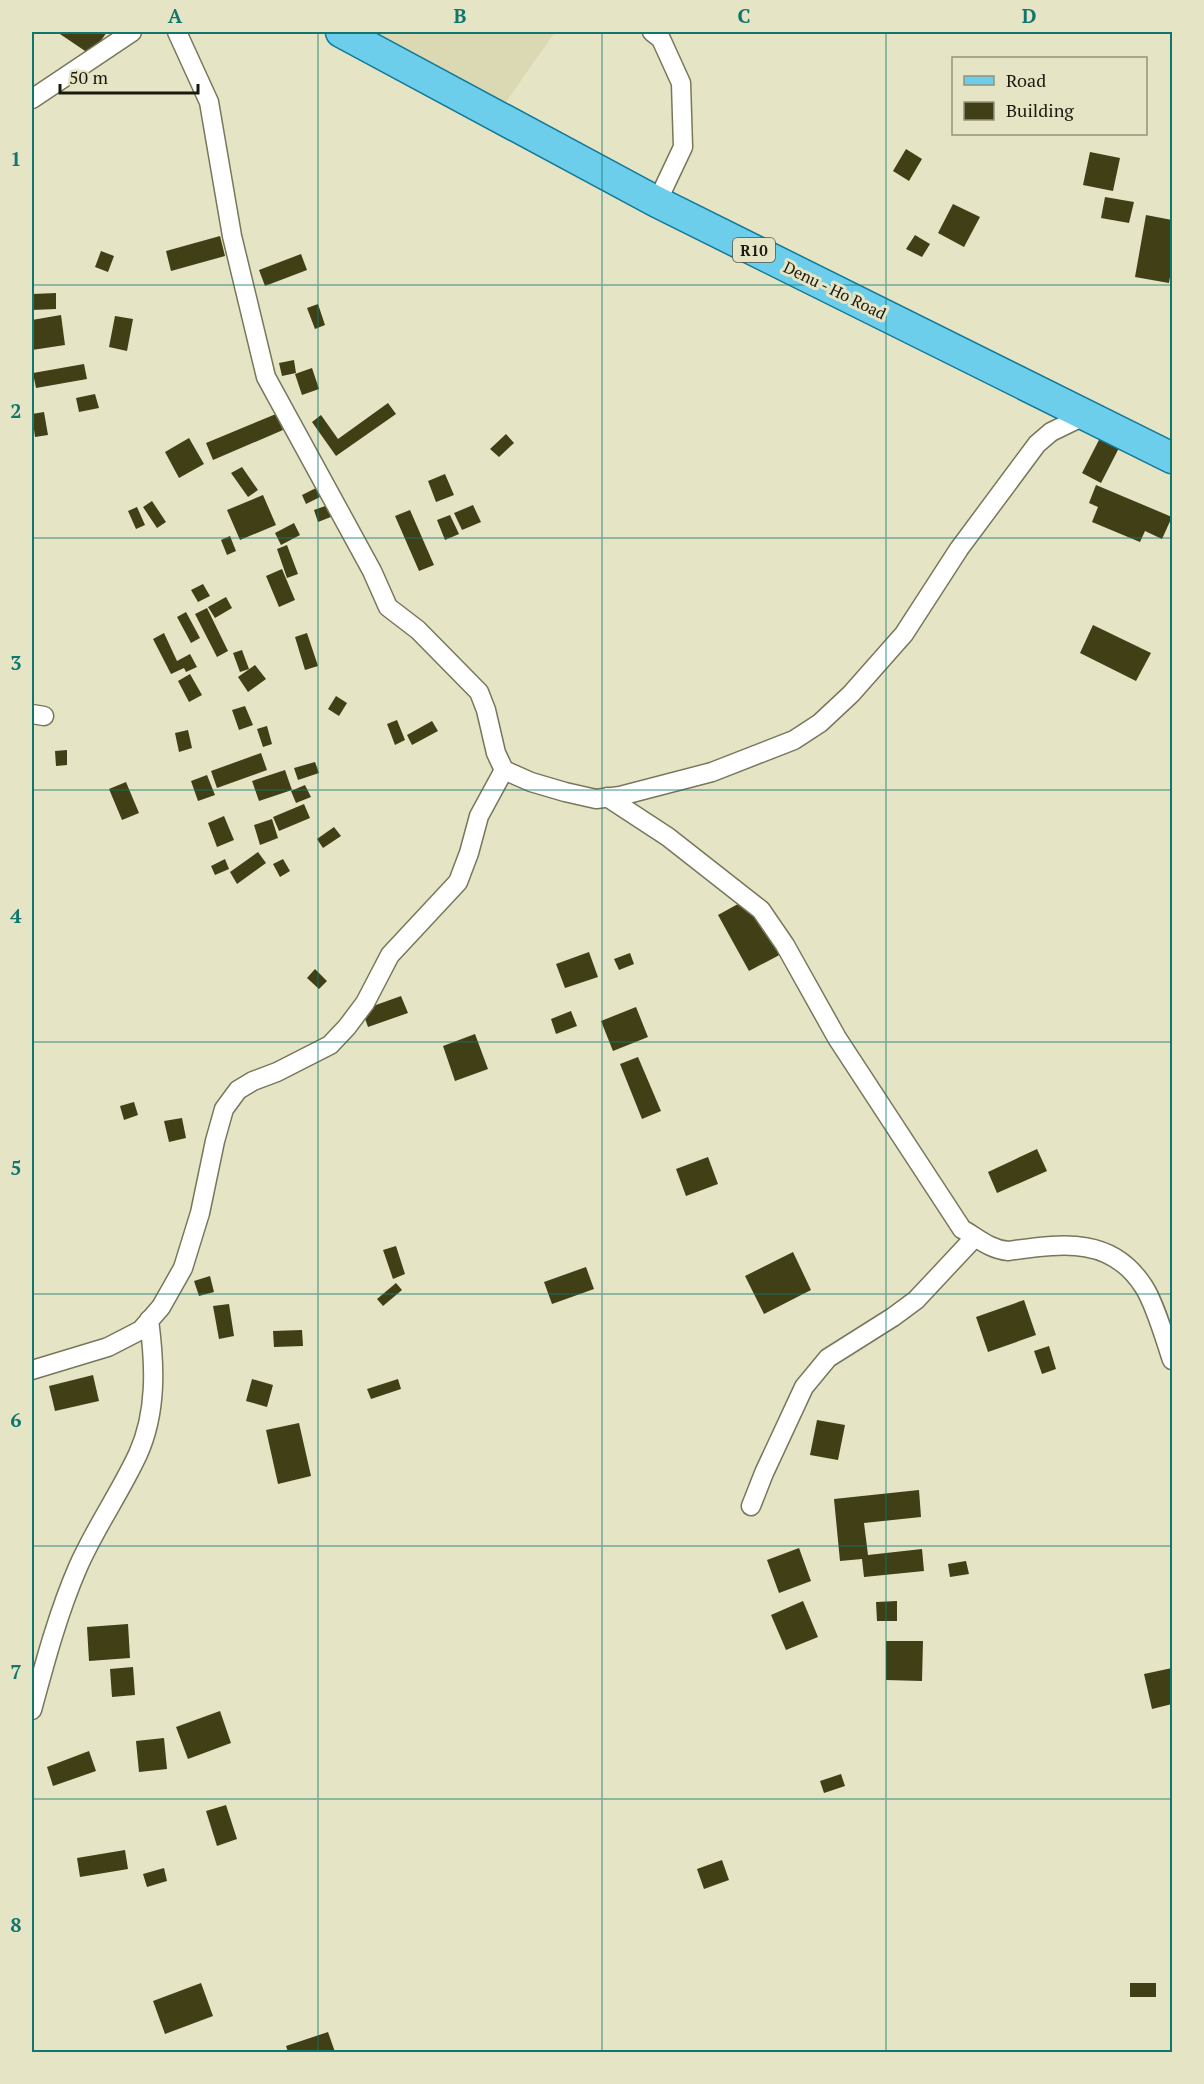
<svg xmlns="http://www.w3.org/2000/svg" width="1204" height="2084" viewBox="0 0 1204 2084" font-family="'PT Serif',serif">
<style>
.built{fill:#dad9b3}
.building{fill:#413f16}
.lines{fill:none;stroke-linecap:round;stroke-linejoin:round}
.minor-casing{stroke:#78775b;stroke-width:21}
.primary-casing{stroke:#107996;stroke-width:33}
.minor{stroke:#fff;stroke-width:18}
.primary{stroke:#6dceec;stroke-width:30}
.grid{fill:none;stroke:#0f766e;stroke-width:1.5;stroke-opacity:0.55}
.labels{text-anchor:middle;dominant-baseline:central;stroke-width:6;stroke-linejoin:round;paint-order:stroke}
.shield{fill:#e5e4c5;stroke:#575645;stroke-width:1.5}
.shield-label{font-size:15px;font-weight:bold;fill:#1a190e}
.street-label{font-size:16px;fill:#1a190e;stroke:#e5e4c5}
.neatline{fill:none;stroke:#0f766e;stroke-width:2}
.grid-label{font-size:20px;text-anchor:middle;font-weight:bold;fill:#0f766e}
</style>
<rect width="100%" height="100%" fill="#e5e4c5"/>
<!-- built -->
<path class="built" d="M367,32H555L503,106Z"/>
<!-- building -->
<path class="building" d="M57,32H107L91,55Z
M906,149L922,159L909,181L893,171Z
M1090,152L1120,158L1113,191L1083,185Z
M1105,197L1134,202L1129,223L1101,218Z
M953,204L980,217L964,247L938,233Z
M1146,215L1172,220V265L1169,283L1135,277Z
M915,235L930,244L922,257L906,249Z
M220,236L225,256L171,271L166,251Z
M101,251L114,256L108,272L95,267Z
M301,254L307,270L265,286L259,270Z
M56,293V309L32,310V294Z
M318,304L325,325L315,329L307,308Z
M61,315L65,345L32,350V320Z
M115,316L133,319L127,351L109,347Z
M294,360L296,373L282,376L279,363Z
M84,364L87,379L36,388L33,373Z
M312,368L319,389L302,395L295,374Z
M95,394L99,408L79,412L76,398Z
M388,403L396,414L336,456L312,422L321,415L338,439Z
M44,412L48,435L35,437L32,414Z
M276,414L283,430L213,460L206,443Z
M506,434L514,443L499,457L490,449Z
M1101,436L1120,446L1101,483L1082,473Z
M189,438L204,464L179,478L165,452Z
M242,467L258,490L248,497L231,473Z
M445,474L454,495L436,502L428,481Z
M1096,485L1172,517L1162,539L1145,531L1140,542L1092,522L1098,507L1089,503Z
M316,488L320,497L306,504L302,495Z
M263,495L276,525L240,540L227,510Z
M152,501L166,522L157,528L143,507Z
M331,504L336,515L318,522L314,510Z
M473,505L481,522L462,530L454,513Z
M137,507L145,525L136,529L128,511Z
M410,510L434,565L419,571L395,516Z
M450,515L459,534L445,540L437,520Z
M294,523L300,535L281,545L275,533Z
M230,536L236,551L227,555L221,540Z
M287,545L298,574L287,578L277,549Z
M282,569L295,600L279,607L266,576Z
M203,584L210,596L198,602L191,590Z
M226,597L232,608L215,618L208,607Z
M207,608L228,651L217,657L195,614Z
M186,612L200,638L191,643L177,617Z
M1093,625L1151,653L1136,681L1080,653Z
M164,633L177,661L190,654L197,667L186,672L184,668L171,674L153,639Z
M307,633L318,666L305,670L295,637Z
M242,650L249,669L240,672L233,653Z
M255,665L266,679L248,692L238,677Z
M190,674L202,695L189,702L178,681Z
M336,696L347,703L339,716L328,709Z
M245,706L253,725L239,730L232,710Z
M397,720L405,740L395,745L387,724Z
M432,721L438,731L412,745L407,735Z
M267,726L272,744L263,747L257,729Z
M188,730L192,748L179,752L175,733Z
M67,750V765L56,766L55,751Z
M261,753L267,770L217,788L211,771Z
M315,762L319,773L298,780L294,768Z
M285,770L292,790L259,801L252,781Z
M207,775L215,795L198,801L191,781Z
M126,782L139,813L122,820L109,789Z
M305,785L311,797L296,803L291,791Z
M304,804L310,818L279,831L273,817Z
M224,816L234,840L217,847L208,823Z
M272,819L278,838L260,845L254,825Z
M334,827L341,836L323,848L317,839Z
M258,852L266,863L237,884L230,872Z
M225,859L229,869L215,875L211,866Z
M283,859L290,871L280,877L273,864Z
M747,899L787,951L749,971L718,915Z
M589,952L598,977L565,988L556,964Z
M630,953L634,964L619,970L614,959Z
M315,969L327,981L319,989L307,978Z
M401,996L408,1013L368,1027L362,1010Z
M636,1007L648,1037L613,1051L601,1021Z
M571,1011L577,1026L556,1034L551,1019Z
M475,1034L488,1069L455,1081L443,1046Z
M638,1057L661,1111L642,1119L620,1064Z
M134,1102L138,1115L124,1120L120,1106Z
M182,1118L186,1138L169,1142L164,1121Z
M1037,1149L1047,1171L997,1193L988,1172Z
M708,1157L718,1184L686,1196L676,1169Z
M396,1246L405,1274L393,1279L383,1250Z
M793,1252L811,1290L764,1314L745,1276Z
M586,1267L594,1289L552,1304L544,1282Z
M210,1276L214,1292L199,1296L194,1281Z
M396,1283L402,1290L383,1306L377,1299Z
M1024,1300L1036,1335L988,1352L976,1317Z
M229,1304L234,1336L219,1339L213,1306Z
M302,1330L303,1346L274,1347L273,1331Z
M1049,1346L1056,1369L1042,1374L1034,1351Z
M93,1375L99,1401L55,1411L49,1386Z
M252,1379L273,1385L267,1407L246,1401Z
M398,1379L401,1389L371,1399L367,1389Z
M817,1420L845,1425L838,1460L810,1455Z
M299,1423L311,1476L278,1484L266,1430Z
M919,1490L921,1517L864,1523L868,1555L922,1549L924,1571L864,1577L862,1559L840,1561L834,1499Z
M799,1548L811,1581L779,1593L767,1560Z
M966,1561L969,1574L950,1577L948,1564Z
M803,1601L818,1637L786,1650L771,1615Z
M897,1601V1621H877L876,1602Z
M128,1624L130,1658L89,1661L87,1627Z
M886,1641H923L922,1681L886,1680Z
M133,1667L135,1695L112,1697L110,1669Z
M1172,1668V1704L1152,1709L1144,1674Z
M220,1711L231,1743L188,1759L176,1727Z
M164,1738L167,1769L139,1772L136,1741Z
M89,1751L96,1771L53,1786L47,1767Z
M841,1774L845,1786L824,1793L820,1781Z
M226,1805L237,1839L217,1846L206,1811Z
M125,1850L128,1869L80,1877L77,1858Z
M722,1860L729,1880L704,1889L697,1869Z
M164,1868L167,1881L147,1887L143,1874Z
M201,1983L213,2016L165,2034L153,2001Z
M1130,1983H1156V1997H1130Z
M328,2032L335,2052H288L286,2046Z"/>
<g class="lines">
<!-- minor casing -->
<g class="minor-casing">
<path id="minor" d="M177,32L209,102L232,236L266,377L372,571L388,607L418,630L479,692L486,710L496,753L504,770L531,782L565,792L596,799L620,796L712,772L794,740L820,723L851,694L904,634L959,549L1037,444L1051,432L1086,415
M652,32L661,39L681,83L683,147L657,202
M32,99L132,32
M32,714L44,716
M607,797L668,837L761,910L785,945L837,1038L962,1229C978,1238 989,1249 1008,1251C1061,1244 1111,1235 1144,1287C1155,1304 1165,1339 1172,1360
M32,1370L108,1347L141,1330L161,1307L183,1268L200,1213L215,1141L224,1109L238,1090L253,1081L277,1072L330,1045L347,1027L365,1003L390,955L458,882L469,853L479,816L504,770
M751,1506L764,1473L804,1387L828,1358L893,1317L916,1300L975,1237
M32,1710C45,1662 58,1613 78,1567C95,1528 120,1493 138,1454C157,1412 155,1365 149,1320"/>
</g>
<!-- primary casing -->
<g class="primary-casing">
<path id="primary" d="M341,32L657,202L1172,458"/>
</g>
<!-- minor -->
<use href="#minor" class="minor"/>
<!-- primary -->
<use href="#primary" class="primary"/>
</g>
<!-- grid -->
<path class="grid" d="M318,32V2052M602,32V2052M886,32V2052M32,285H1172M32,538H1172M32,790H1172M32,1042H1172M32,1294H1172M32,1546H1172M32,1799H1172"/>
<g class="labels">
<!-- shield labels -->
<rect class="shield" x="733" y="238" width="42" height="24" rx="4.5"/>
<g class="shield-label">
<text x="754" y="250">R10</text>
</g>
<!-- street labels -->
<g class="street-label">
<text transform="translate(835 290) rotate(26)">Denu - Ho Road</text>
</g>
</g>
<!-- border -->
<rect width="1204" height="2084" fill="none" stroke="#e5e4c5" stroke-width="66"/>
<!-- legend -->
<rect x="952" y="57" width="195" height="78" fill="#e5e4c5" stroke="#94937c" stroke-width="1.5"/>
<rect x="964" y="76" width="30" height="9" fill="#6dceec" stroke="#94937c" stroke-width="1.5"/>
<text x="1006" y="87" font-size="18" fill="#1a190e">Road</text>
<rect x="964" y="102" width="30" height="18" fill="#413f16" stroke="#94937c" stroke-width="1.5"/>
<text x="1006" y="117" font-size="18" fill="#1a190e">Building</text>
<!-- scale -->
<path d="M60 84v9h138v-9" fill="none" stroke="#1a190e" stroke-width="3"/>
<text x="69" y="84" font-size="18" fill="#1a190e" stroke="#e5e4c5" stroke-width="4.5" paint-order="stroke">50 m</text>
<rect x="33" y="33" width="1138" height="2018" class="neatline"/>
<g class="grid-label">
<text x="175" y="23">A</text>
<text x="460" y="23">B</text>
<text x="744" y="23">C</text>
<text x="1029" y="23">D</text>
<text x="16" y="166">1</text>
<text x="16" y="418">2</text>
<text x="16" y="670">3</text>
<text x="16" y="923">4</text>
<text x="16" y="1175">5</text>
<text x="16" y="1427">6</text>
<text x="16" y="1679">7</text>
<text x="16" y="1932">8</text>
</g>
</svg>
